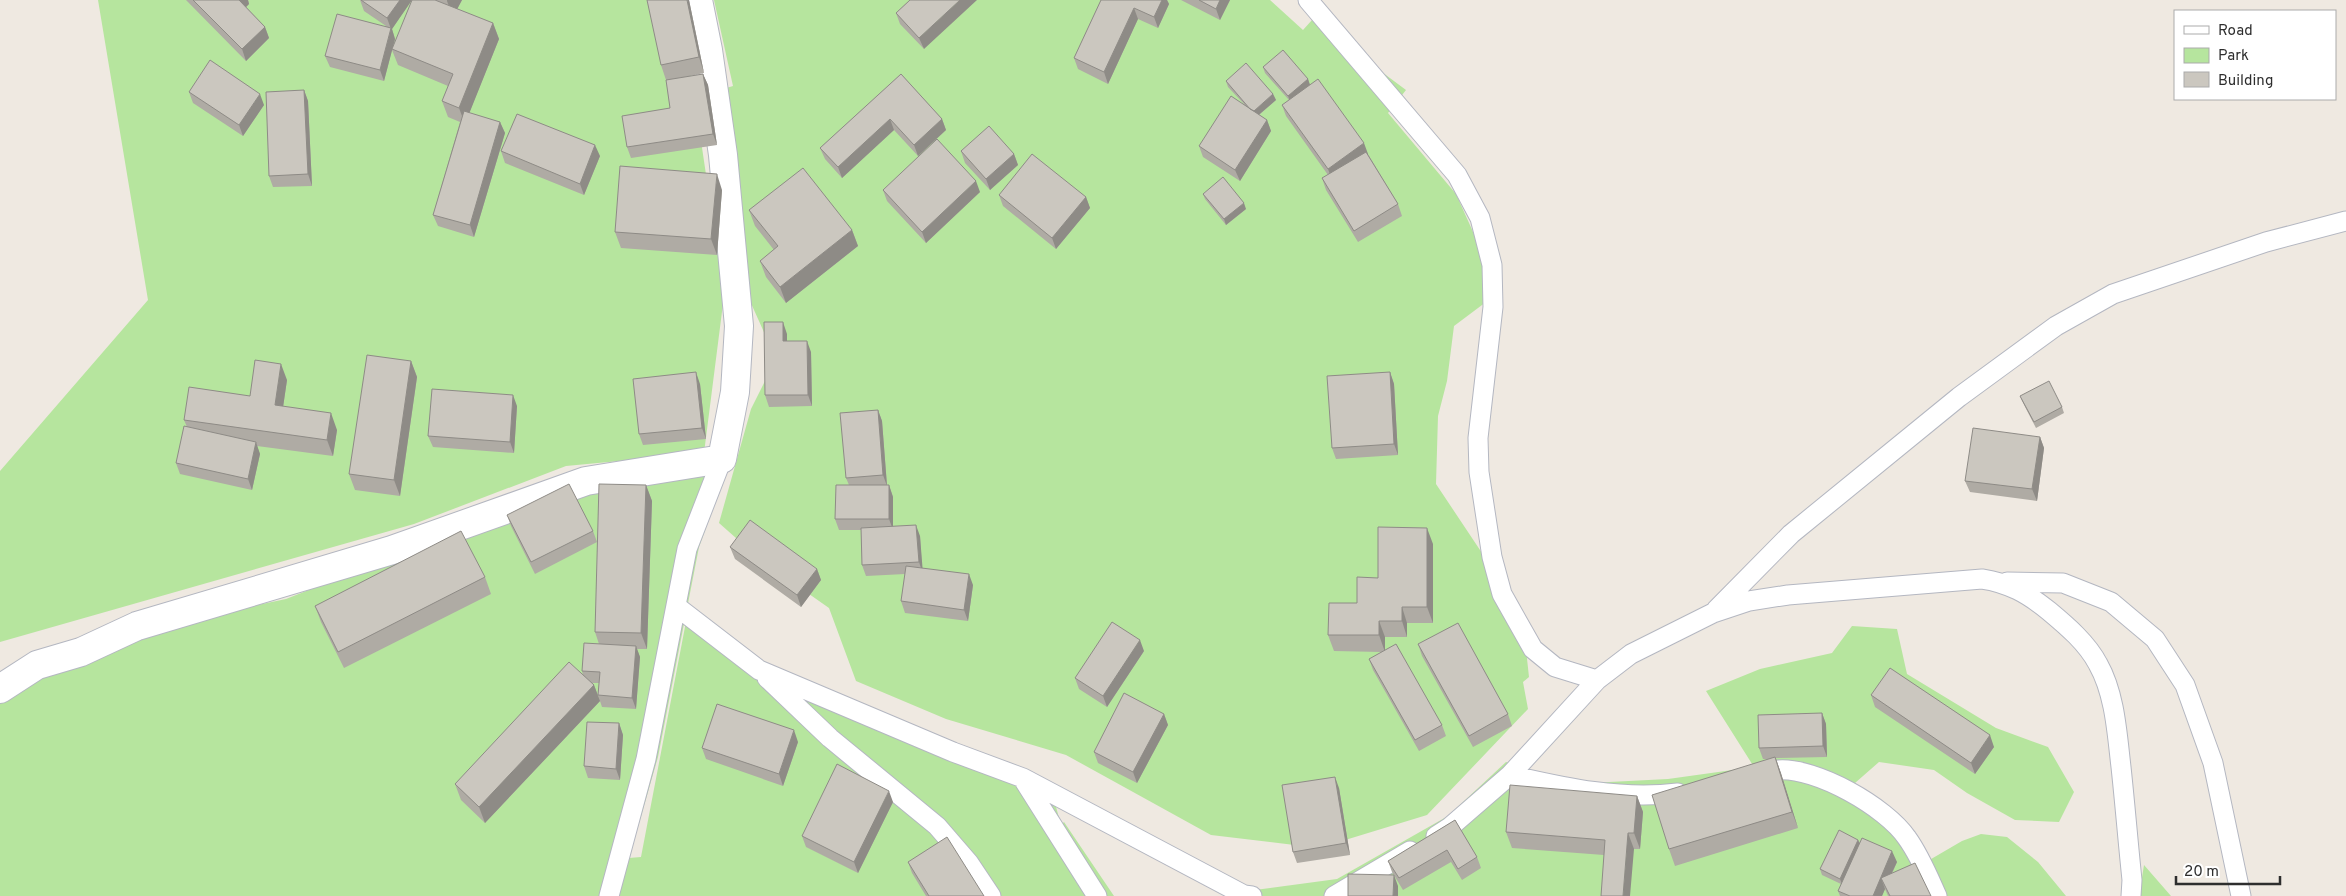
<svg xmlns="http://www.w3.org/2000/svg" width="2346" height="896" viewBox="0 0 2346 896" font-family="Overpass,sans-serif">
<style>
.green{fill:#b6e59e}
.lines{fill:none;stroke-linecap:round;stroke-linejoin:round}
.lane-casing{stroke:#b4b7c1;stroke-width:21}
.street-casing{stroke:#b4b7c1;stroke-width:30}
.lane{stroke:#fff;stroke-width:19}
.street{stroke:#fff;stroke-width:28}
.wall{fill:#afaba4;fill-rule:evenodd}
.shaded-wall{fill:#8e8b86}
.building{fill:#cbc7bf;stroke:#8e8b86}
</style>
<rect width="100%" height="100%" fill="#efe9e1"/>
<!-- green -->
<path class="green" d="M98,0H677L684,26L724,296L704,453L566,466L414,524L0,642V471L148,300Z
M714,0H1270L1303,30L1312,20L1406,90L1388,113L1456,194L1487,263L1490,299L1454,326L1447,381L1438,416L1436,484L1522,613L1529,677L1523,682L1528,709L1427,815L1319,848L1211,835L1066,755L946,719L856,681L829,608L762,561L719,523L751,409L776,359L750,301L723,89L733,86Z
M728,467L699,547L658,757L629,858L641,857L689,606L789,689L1053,796L1061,825L1064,822L1114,896H0V677L7,667L50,672L159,626L286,599L413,549L583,487Z
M1852,626L1897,629L1907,674L1996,728L2048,747L2074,792L2059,822L2015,820L1967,793L1934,770L1879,762L1855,783L1903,826L1926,862L1962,841L1981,834L2007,837L2038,862L2066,896H1251L1255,890L1337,879L1448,816L1506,762L1570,784L1668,779L1754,767L1706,691L1760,669L1832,653Z
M2144,865L2171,896H2139Z"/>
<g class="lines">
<!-- lane casing -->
<g class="lane-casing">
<path id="lane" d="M1308,0L1457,175L1480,218L1492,265L1493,307L1478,438L1479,472L1492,557L1502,594L1533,649L1555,667L1597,680
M2007,582L2063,583L2111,602L2155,639L2185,685L2213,763L2241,896
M676,606L759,670L953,752L1023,778L1244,895L1252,896
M1716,610L1791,534L1959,397L2056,326L2113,294L2266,242L2346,221
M767,678L830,738L937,826L969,863L991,896
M1510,775C1566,788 1621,800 1678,793
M1755,775C1763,773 1771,770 1778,770C1816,767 1886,807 1907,838C1920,856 1928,876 1937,896
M1023,779L1097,896
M1436,836L1450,827L1510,775L1597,680L1631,654L1713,613L1749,601L1788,595L1982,579C2009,583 2028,594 2049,611C2067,626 2087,643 2098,664C2115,694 2117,733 2121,767C2125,804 2128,842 2132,880L2131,896
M609,896L646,759L687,549L722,459
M1334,896L1410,851"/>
</g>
<!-- street casing -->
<g class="street-casing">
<path id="street" d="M0,689L37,665L81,652L137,626L392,550L586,481L722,459L735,392L739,326L723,155L708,50L698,0"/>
</g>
<!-- lane -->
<use href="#lane" class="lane"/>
<!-- street -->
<use href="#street" class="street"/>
</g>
<!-- wall -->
<path class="wall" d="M186,0H248L249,4L246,7L265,27L269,38L246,61Z
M360,0H462L457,9L493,23L499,39L469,113L500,122L505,133L474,237L438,226L433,215L460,122L448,117L442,101L448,86L398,65L392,50L384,81L330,67L325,56L386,26L364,11ZM412,0L394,46L395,39L392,29Z
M689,0L704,73L685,77L703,74L708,85L717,145L631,158L627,147L670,108L666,80L661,65Z
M910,0L924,49L900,24L896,13Z
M1101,0H1167L1169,4L1158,28L1138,19L1108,84L1078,69L1074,58Z
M1181,0H1230L1220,20Z
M1263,67L1308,79L1310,85L1368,154L1398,204L1402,216L1358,242L1326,190L1322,178L1328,175L1286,116L1282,105L1289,100L1265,73Z
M901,74L942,119L946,130L918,156L894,130L842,178L825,159L820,148Z
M1226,81L1273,94L1276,100L1259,115L1267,120L1271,131L1240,181L1203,157L1199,146L1244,104L1228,87Z
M304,90L308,101L312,186L273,187L269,176Z
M189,92L264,105L243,136L193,103Z
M501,151L600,156L584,195L505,163Z
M961,151L1014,154L1018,165L990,190L965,163Z
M722,190L717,255L621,248L615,232Z
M883,190L980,192L926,243L887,201Z
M1203,194L1246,209L1226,225L1205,199Z
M999,195L1086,197L1090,208L1056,249L1003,206Z
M749,210L852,230L858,246L786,303L766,277L760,261L774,250L755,226Z
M787,334V341L811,352L812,406L769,407L765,395Z
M411,361L417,377L400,496L355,490L349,474Z
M1390,372L1394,384L1398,455L1336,459L1332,448Z
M287,380L283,407L337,430L333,456L257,446L260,454L252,490L180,474L176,463L187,427L184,420L250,396Z
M700,384L706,439L643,445L639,434Z
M2020,396L2062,407L2064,413L2036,428L2022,401Z
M517,406L514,453L433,447L428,436Z
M878,410L882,421L887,485H889L893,497V526L920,536L922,568L973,585L968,621L905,613L901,601L905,574L866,576L862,565L861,530H839L835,519L849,485L846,478Z
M2040,437L2044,448L2037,501L1970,492L1965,481Z
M646,485L652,501L647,649H637L640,657L636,709L602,707L598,695L599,683H592L594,685L600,701L485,823L461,800L455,784L583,675L582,671L599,644L595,632Z
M507,515L593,531L597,542L535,574L511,526Z
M1433,544V623H1407V637H1385V650L1442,725L1446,736L1419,751L1373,670L1369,659L1382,652L1334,651L1328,635L1357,603L1378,578Z
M730,547L817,569L821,580L801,607L735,559Z
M485,577L491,594L344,668L321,622L315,606Z
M1418,644L1508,714L1512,726L1473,747L1422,656Z
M1144,651L1107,707L1079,689L1075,678Z
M1871,695L1994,747L1975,774L1875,707Z
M1822,713L1826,724L1827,757L1776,758L1798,828L1675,866L1669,849L1770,759H1763L1759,748Z
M1164,714L1168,725L1137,783L1098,763L1094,752Z
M619,723L623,735L620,780L588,778L584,766Z
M798,742L783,786L706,759L702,748Z
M1339,788L1350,855L1297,863L1293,852Z
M1637,796L1643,812L1640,849H1634L1604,855L1512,848L1506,832Z
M893,802L858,873L806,847L802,836Z
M1455,820L1477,857L1481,868L1462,880L1451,862L1403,890L1392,872L1388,861Z
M1858,840L1860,843L1897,862L1892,874L1931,896H1888L1885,889L1882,896H1840L1838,891L1841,884L1822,875L1820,869Z
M908,862L984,896H926L912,873Z"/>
<!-- shaded-wall -->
<path class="shaded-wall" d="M238,0H248L249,4L242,11Z
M400,0H412L392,29L395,39L384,81L380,70L391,29L387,18Z
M447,0H462L453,17L447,1Z
M687,0H689L704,73L699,57Z
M960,0H977L924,49L919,38Z
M1162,0H1167L1169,4L1158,28L1154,17Z
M1220,0H1230L1220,20L1216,9Z
M1134,8L1138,19L1108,84L1104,72Z
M493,23L499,39L465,124L459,108Z
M265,27L269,38L246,61L242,49Z
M703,74L708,85L717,145L713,134Z
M1308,79L1310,85L1290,101L1288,96Z
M304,90L308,101L312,186L308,174Z
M260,94L264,105L243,136L239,125Z
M1273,94L1276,100L1255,118L1253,112Z
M890,119L894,130L842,178L838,167Z
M942,119L946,130L918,156L914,145Z
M1267,120L1271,131L1240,181L1235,170Z
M500,122L505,133L474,237L470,225Z
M1364,143L1368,154L1332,180L1328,169Z
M595,145L600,156L584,195L580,184Z
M1014,154L1018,165L990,190L986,179Z
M717,174L722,190L717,255L711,239Z
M976,181L980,192L926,243L922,232Z
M1086,197L1090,208L1056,249L1052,238Z
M1244,203L1246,209L1226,225L1224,219Z
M852,230L858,246L786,303L780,287Z
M783,322L787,334V352L783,341Z
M807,341L811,352L812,406L808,395Z
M411,361L417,377L400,496L394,480Z
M281,364L287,380L281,421L275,405Z
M696,372L700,384L706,439L702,428Z
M1390,372L1394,384L1398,455L1394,444Z
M513,395L517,406L514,453L510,442Z
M878,410L882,421L887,486L883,475Z
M331,413L337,430L333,456L327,440Z
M2040,437L2044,448L2037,501L2032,489Z
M256,442L260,454L252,490L248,479Z
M646,485L652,501L647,649L641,633Z
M889,485L893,497V530L889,519Z
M916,525L920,536L923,574L919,562Z
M1427,528L1433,544V623L1427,607Z
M817,569L821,580L801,607L797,595Z
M969,574L973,585L968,621L964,610Z
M1402,607L1407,623V637L1402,621Z
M1379,621L1385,637V652L1379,635Z
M1140,640L1144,651L1107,707L1103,696Z
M636,646L640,657L636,709L632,698Z
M594,685L600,701L485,823L479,807Z
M1822,713L1826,724L1827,757L1823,746Z
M1164,714L1168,725L1137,783L1133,772Z
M619,723L623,735L620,780L616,769Z
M794,730L798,742L783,786L779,774Z
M1990,735L1994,747L1975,774L1971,763Z
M1775,757L1781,773L1798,828L1792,812Z
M1335,777L1339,788L1350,855L1346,843Z
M889,791L893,802L858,873L854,862Z
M1637,796L1643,812L1640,849L1634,833Z
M1628,833L1634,849L1630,896H1623Z
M1858,840L1861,846L1842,884L1840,879Z
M1892,851L1897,862L1885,887L1881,878L1885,889L1882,896H1873Z
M1394,875L1398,886V896H1393Z"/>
<!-- building -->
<path class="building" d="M193,0H239L265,27L242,49Z
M361,0H400L387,18Z
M412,0H435L493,23L459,108L442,101L453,74L392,49Z
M647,0H687L699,57L661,65Z
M910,0H960L919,38L896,13Z
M1101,0H1162L1154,17L1134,8L1104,72L1074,58Z
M1199,0H1220L1216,9Z
M337,14L391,28L380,70L325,56Z
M1283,50L1308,79L1288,96L1263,67Z
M210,60L260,94L239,125L189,92Z
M1246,63L1273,94L1254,111L1250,109L1226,81Z
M703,74L713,134L627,147L622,116L670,108L666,80Z
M901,74L942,119L914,145L890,119L838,167L820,148Z
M1318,79L1364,143L1328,169L1282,105Z
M304,90L308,174L269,176L266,92Z
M1231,96L1267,120L1235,170L1199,146Z
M464,111L500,122L470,225L433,215Z
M517,114L595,145L580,184L501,151Z
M989,126L1014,154L986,179L961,151Z
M937,139L976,181L922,232L883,190Z
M1366,152L1398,204L1354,231L1322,178Z
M1032,154L1086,197L1052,238L999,195Z
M620,166L717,174L711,239L615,232Z
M803,168L852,230L780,287L760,261L778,246L749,210Z
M1223,177L1244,203L1224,219L1203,194Z
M764,322H783V341H807L808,395H765Z
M367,355L411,361L394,480L349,474Z
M255,360L281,364L275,405L331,413L327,440L184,420L189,387L250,396Z
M696,372L702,428L639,434L633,379Z
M1390,372L1394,444L1332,448L1327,376Z
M2049,381L2062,407L2034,422L2020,396Z
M432,389L513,395L510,442L428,436Z
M878,410L883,475L846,478L840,413Z
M184,426L256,442L248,479L176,463Z
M1973,428L2040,437L2032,489L1965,481Z
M569,484L593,531L531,562L507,515Z
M599,484L646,485L641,633L595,632Z
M836,485H889V519H835Z
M750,520L817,569L797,595L730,547Z
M916,525L919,562L862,565L861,528Z
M1378,527L1427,528V607H1402V621H1379V635H1328L1329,603H1357V577L1378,578Z
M461,531L485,577L338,652L315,606Z
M906,566L969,574L964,610L901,601Z
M1112,622L1140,640L1103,696L1075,678Z
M1458,623L1508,714L1469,736L1418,644Z
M584,643L636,646L632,698L598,695L600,672L582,671Z
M1396,644L1442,725L1415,740L1369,659Z
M569,662L594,685L479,807L455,784Z
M1890,668L1990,735L1971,763L1871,695Z
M1124,693L1164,714L1133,772L1094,752Z
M717,704L794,730L779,774L702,748Z
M1822,713L1823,746L1759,748L1758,715Z
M587,722L619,723L616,769L584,766Z
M1775,757L1792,812L1669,849L1652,795Z
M837,764L889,791L854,862L802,836Z
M1335,777L1346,843L1293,852L1282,785Z
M1510,785L1637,796L1634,833H1628L1623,896H1601L1605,840L1506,832Z
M1455,820L1477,857L1458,869L1447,850L1399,878L1388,861Z
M1839,830L1858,840L1840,879L1820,869Z
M947,837L984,896H929L908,862Z
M1862,838L1892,851L1873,896H1850L1838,891Z
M1915,863L1931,896H1890L1881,878Z
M1348,874L1394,875L1393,896H1348Z"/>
<!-- legend -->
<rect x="2174" y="10" width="162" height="90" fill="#ffffff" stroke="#ababab"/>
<rect x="2184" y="26" width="25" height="8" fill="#ffffff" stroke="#ababab"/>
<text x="2218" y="35" font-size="15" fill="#2e2e2e">Road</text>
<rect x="2184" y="48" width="25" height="15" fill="#b6e59e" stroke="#ababab"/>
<text x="2218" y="60" font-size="15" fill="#2e2e2e">Park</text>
<rect x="2184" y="72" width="25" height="15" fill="#cbc7bf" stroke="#ababab"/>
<text x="2218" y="85" font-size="15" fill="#2e2e2e">Building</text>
<!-- scale -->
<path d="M2176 876v8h104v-8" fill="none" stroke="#2e2e2e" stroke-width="2.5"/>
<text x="2184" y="876" font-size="15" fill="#2e2e2e" stroke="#ffffff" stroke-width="4" paint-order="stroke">20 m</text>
</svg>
